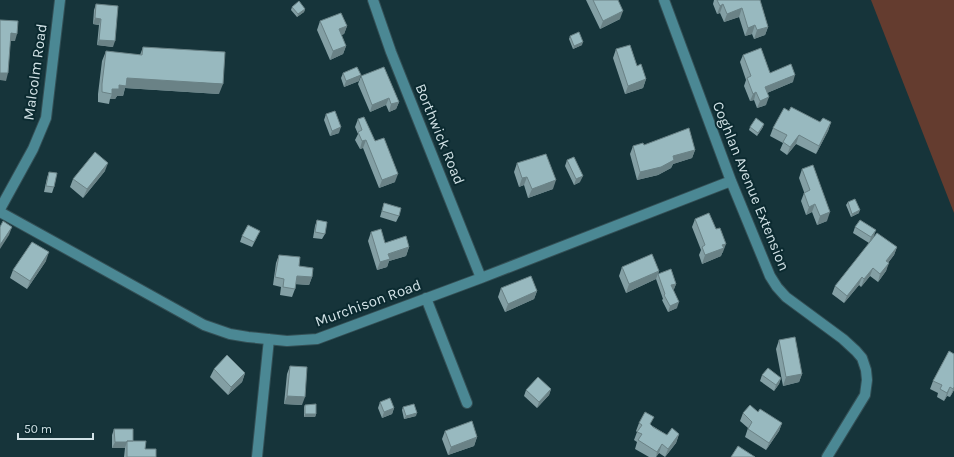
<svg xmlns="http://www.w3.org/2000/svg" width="954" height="457" viewBox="0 0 954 457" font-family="Karla,sans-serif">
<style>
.green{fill:#643c2f}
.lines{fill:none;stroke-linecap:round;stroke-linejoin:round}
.minor-casing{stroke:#345056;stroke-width:12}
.minor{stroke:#4b8894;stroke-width:10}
.wall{fill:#839fa4}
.shaded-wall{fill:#6a8286}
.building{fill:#98b9bf;stroke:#6a8286}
.labels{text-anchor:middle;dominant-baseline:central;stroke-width:4;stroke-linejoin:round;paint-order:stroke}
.street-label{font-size:15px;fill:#d2e2e6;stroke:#0b2a30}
</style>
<rect width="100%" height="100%" fill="#16343a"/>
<!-- green -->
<path class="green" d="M871,0H954V213Z"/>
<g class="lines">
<!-- minor casing -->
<g class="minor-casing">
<path id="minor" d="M373,0L391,52L481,278
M664,0L731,181L770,276L777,287L786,297L843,339L856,351L862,358L866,370L867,380L865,395L827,457
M0,209L33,149L46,118L60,0
M0,212L204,325L230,334L248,337L287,341L317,339L481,278L731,181
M426,298L467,403
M257,457L269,339"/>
</g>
<!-- minor -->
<use href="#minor" class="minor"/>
</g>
<!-- wall -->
<path class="wall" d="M586,0H618L620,19L600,29Z
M714,0H760L768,27L765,35L754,39L752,34L745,36L739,17L724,22L720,13L717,14L713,4Z
M96,4L113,47L97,45L99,25L93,24L94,10Z
M292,7L305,9L304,12L297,17L291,10Z
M320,21L347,26L344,34L341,35L346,46L343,54L330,60L317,30Z
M570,36L582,45L573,49L569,39Z
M143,47L219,94L125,88L123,96H117L115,99H110L109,104L98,102V94L102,61L106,51L140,55Z
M616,49L637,66L646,79L643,88L625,94L613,58Z
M743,55L770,73L793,82L767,93L766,105L757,108L754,100L750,101L744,86L746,80L740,62Z
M343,73L359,81L344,87L341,78Z
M361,76L399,102L396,109L389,112L386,105L370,112L358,84Z
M789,111L820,122H831L828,131L816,154L796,144L787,155L780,150L783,143L770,136L773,128Z
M326,114L339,133L330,136L324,120Z
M358,119L375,141L395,182L379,188L363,148L360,149L355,140L358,134L355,127Z
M750,127H763L757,136L749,130Z
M644,145L695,150L692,158L673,164L671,168L658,175L637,180L630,154L633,146Z
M567,160L580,182L574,185L565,166Z
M517,163L553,189L528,198L524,185L519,187L514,172Z
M802,169L827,221L817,225L812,212L806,215L801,201L804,193V192L799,178Z
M105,171L83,198L70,187L73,179Z
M49,172L54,187L52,193L44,192L47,178Z
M848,202L859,213L851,217L846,205Z
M384,203L399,216L396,222L380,217Z
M695,219L723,252L722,253L721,256L702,264L699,255L701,250L692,227Z
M317,220L325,234L322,239L313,238L315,226Z
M855,227L874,236L869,243L853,233Z
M371,232L385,243L409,247L406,256L389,261L387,267L377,270L368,241Z
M242,236L257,237L252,247L240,242Z
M897,247L894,255L888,263L886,271L878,282L870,276L861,287L859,285L844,303L832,294L835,286Z
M279,255L299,266L312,277L309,285L296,284L295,289L292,297L280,295L281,287L273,285L276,263Z
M46,261L27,289L10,278L13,270Z
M622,267L659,271L658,274L676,284L674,289L673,290L677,308L668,312L662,300L663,299L656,279L626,293L619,276Z
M501,288L537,291L534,299L505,312L498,297Z
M779,340L802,374L799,382L783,386L776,349Z
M949,351L954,390L950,397L947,396L944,401L937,397L938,393L930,389L933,381Z
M290,366L302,405L284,404L287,374Z
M214,369L245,373L242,382L228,395L210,377Z
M762,375L781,378L779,384L774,391L760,381Z
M551,389L549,395L537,408L524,396L526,390Z
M380,402L394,408L392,414L382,418L378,408Z
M305,405L316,414L315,417H304V407Z
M403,407L416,416L404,419L402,410Z
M758,412L782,423L779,431L766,450L745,437L748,428L740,421L743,413Z
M639,423L651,425L667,435L679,434L676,443L665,457L659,453L656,457H649L635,449L637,442L634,440L637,432L636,431Z
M114,429L145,449L156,457H124L125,448H112V435Z
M445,431L477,437L474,446L448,455L442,439Z"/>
<!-- shaded-wall -->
<path class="shaded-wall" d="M723,4L720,13L717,14L720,6Z
M742,8L739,17L724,22L727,14Z
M305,9L304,12L297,17L298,14Z
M623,11L620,19L600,29L603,21Z
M95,18L101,19L99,25L93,24Z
M755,25L752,34L745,36L748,28Z
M347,26L344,34L336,37L339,29Z
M768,27L765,35L754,39L757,30Z
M11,33L17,34L15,41H9Z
M99,40L115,41L113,47L97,45Z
M583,42L582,45L573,49L574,46Z
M346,46L343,54L330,60L333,51Z
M0,73H8L6,81L0,80Z
M361,75L359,81L344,87L346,81Z
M795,75L793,82L762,95L765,87Z
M127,78L223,84L219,94L125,88L123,96H117L115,99H110L112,94V89L119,85Z
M646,79L643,88L625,94L628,86Z
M756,92L754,100L750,101L753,94Z
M769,97L766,105L757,108L760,101Z
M389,98L386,105L370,112L372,105Z
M399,102L396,109L389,112L391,104Z
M831,122L828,131L816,154L819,146Z
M764,124L763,127L757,136L758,133Z
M341,127L339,133L330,136L332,131Z
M799,135L796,144L787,155L790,147Z
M366,140L363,148L360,149L362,141Z
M695,150L692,158L673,164L671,168L658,175L637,180L640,172L673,156Z
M108,163L105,171L83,198L87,189Z
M398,174L395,182L379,188L382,180Z
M583,176L580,182L574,185L576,179Z
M527,177L524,185L519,187L522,178Z
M556,180L553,189L528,198L532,189Z
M815,204L812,212L806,215L809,207Z
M860,210L859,213L851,217L852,214Z
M830,212L827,221L817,225L820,216Z
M12,227L9,235L0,249V245Z
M876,230L874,236L869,243L871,237Z
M726,244L723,252L722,253L721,256L702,264L705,255L722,245Z
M409,247L406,256L389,261L387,267L377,270L380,262L388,254Z
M897,247L894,255L883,269L886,261Z
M49,252L46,261L27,289L30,281Z
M889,263L886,271L878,282L880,274Z
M873,268L870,276L861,287L864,279Z
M659,271L656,279L626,293L629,284Z
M297,276L312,277L309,285L294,284Z
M862,277L859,285L844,303L847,296Z
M676,284L674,289L669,291L671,285Z
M537,291L534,299L505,312L508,304Z
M679,302L677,308L668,312L670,306Z
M245,373L242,382L228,395L231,387Z
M802,374L799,382L783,386L786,377Z
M781,378L779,384L774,391L776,385Z
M950,387L947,396L944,401L947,393Z
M954,387V390L950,397Z
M551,389L549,395L537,408L539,402Z
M287,396L305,397L302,405L284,404Z
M394,408L392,414L382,418L384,412Z
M417,413L416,416L404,419L406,416Z
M305,414H316L315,417H304Z
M782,423L779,431L766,450L769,443Z
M679,434L676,443L665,457L668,449Z
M477,437L474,446L448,455L451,447Z
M115,442H127L125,448H112Z
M662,444L659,453L656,457L657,452Z"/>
<!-- building -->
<path class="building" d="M593,0H618L623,11L603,21Z
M717,0H760L768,27L757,30L755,25L748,28L742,8L727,14L723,4L720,6Z
M299,1L305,9L298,14L292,7Z
M96,4L118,6L115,41L99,40L101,19L95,18Z
M341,13L347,26L339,29L346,46L333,51L320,21Z
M0,20L18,21L17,34L11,33L8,73H0Z
M579,32L583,42L574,46L570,36Z
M630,45L637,66L641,64L646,79L628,86L616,49Z
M143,47L225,52L223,84L127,78L126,86L119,85V89H112V94L102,92V84L106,51L142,55Z
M761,48L770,73L791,64L795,75L765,87L769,97L760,101L756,92L753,94L747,78L751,76L743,55Z
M357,67L361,75L346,81L343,73Z
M384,67L399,102L391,104L389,98L372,105L361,76Z
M791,107L820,122L823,118L831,122L819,146L799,135L790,147L783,142L787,135L773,128L784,108L789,111Z
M335,111L341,127L332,131L326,114Z
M364,117L375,141L384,138L398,174L382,180L366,140L362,141L358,132L362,130L358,119Z
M756,118L764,124L758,133L750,127Z
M689,128L695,150L673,156L674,160L661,167L640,172L633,146L643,143L644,145Z
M95,152L108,163L87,189L73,179Z
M546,154L556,180L532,189L527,177L522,178L517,163Z
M574,157L583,176L576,179L567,160Z
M813,165L830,212L820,216L815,204L809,207L804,193L810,190L802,169Z
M49,172L57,173L54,187L46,186Z
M855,199L860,210L852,214L848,202Z
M384,203L401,208L399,216L382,211Z
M709,213L716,229L720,228L726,244L722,245L724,248L705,255L702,247L705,245L695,219Z
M317,220L327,222L325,234L315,232Z
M860,220L876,230L871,237L855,227Z
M3,221L12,227L0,245V227Z
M248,225L260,231L254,242L242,236Z
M381,229L385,243L406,236L409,247L388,254L390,259L380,262L371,232Z
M877,233L897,247L886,261L889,263L880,274L873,268L864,279L862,277L847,296L835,286Z
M32,242L49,252L30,281L13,270Z
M652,254L659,271L629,284L622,267Z
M279,255L300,257L299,266L313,268L312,277L297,276L295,289L283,287L284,279L275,277Z
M671,269L676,284L671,285L679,302L670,306L664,295L665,294L658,274Z
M531,276L537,291L508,304L501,288Z
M795,337L802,374L786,377L779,340Z
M949,351L954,354V387L953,389L950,387L947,393L940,389L942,385L933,381Z
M227,355L245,373L231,387L214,369Z
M290,366L307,367L305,397L287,396Z
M768,368L781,378L776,385L762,375Z
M538,377L551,389L539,402L526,390Z
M390,398L394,408L384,412L380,402Z
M316,404V414H305V405Z
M414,404L417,413L406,416L403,407Z
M750,405L758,412L760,409L782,423L769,443L748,429L752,422L743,413Z
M645,412L654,417L650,424L653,427L667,435L672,428L679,434L668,449L662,444L657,452L638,440L642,434L637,432L642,425L639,423Z
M472,421L477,437L451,447L445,431Z
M114,429H133V441H127V442H115Z
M127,441H146L145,449H156V457H127Z
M738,446L755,457H731Z"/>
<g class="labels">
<!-- street labels -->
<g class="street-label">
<text transform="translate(35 72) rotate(-82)">Malcolm Road</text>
<text transform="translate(440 134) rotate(68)">Borthwick Road</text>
<text transform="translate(751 186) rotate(68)">Coghlan Avenue Extension</text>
<text transform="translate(368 303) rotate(-20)">Murchison Road</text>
</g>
</g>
<!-- scale -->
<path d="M18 433v6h75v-6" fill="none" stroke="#d2e2e6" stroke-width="2"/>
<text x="24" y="433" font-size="12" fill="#d2e2e6" stroke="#0b2a30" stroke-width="3" paint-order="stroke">50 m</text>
</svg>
